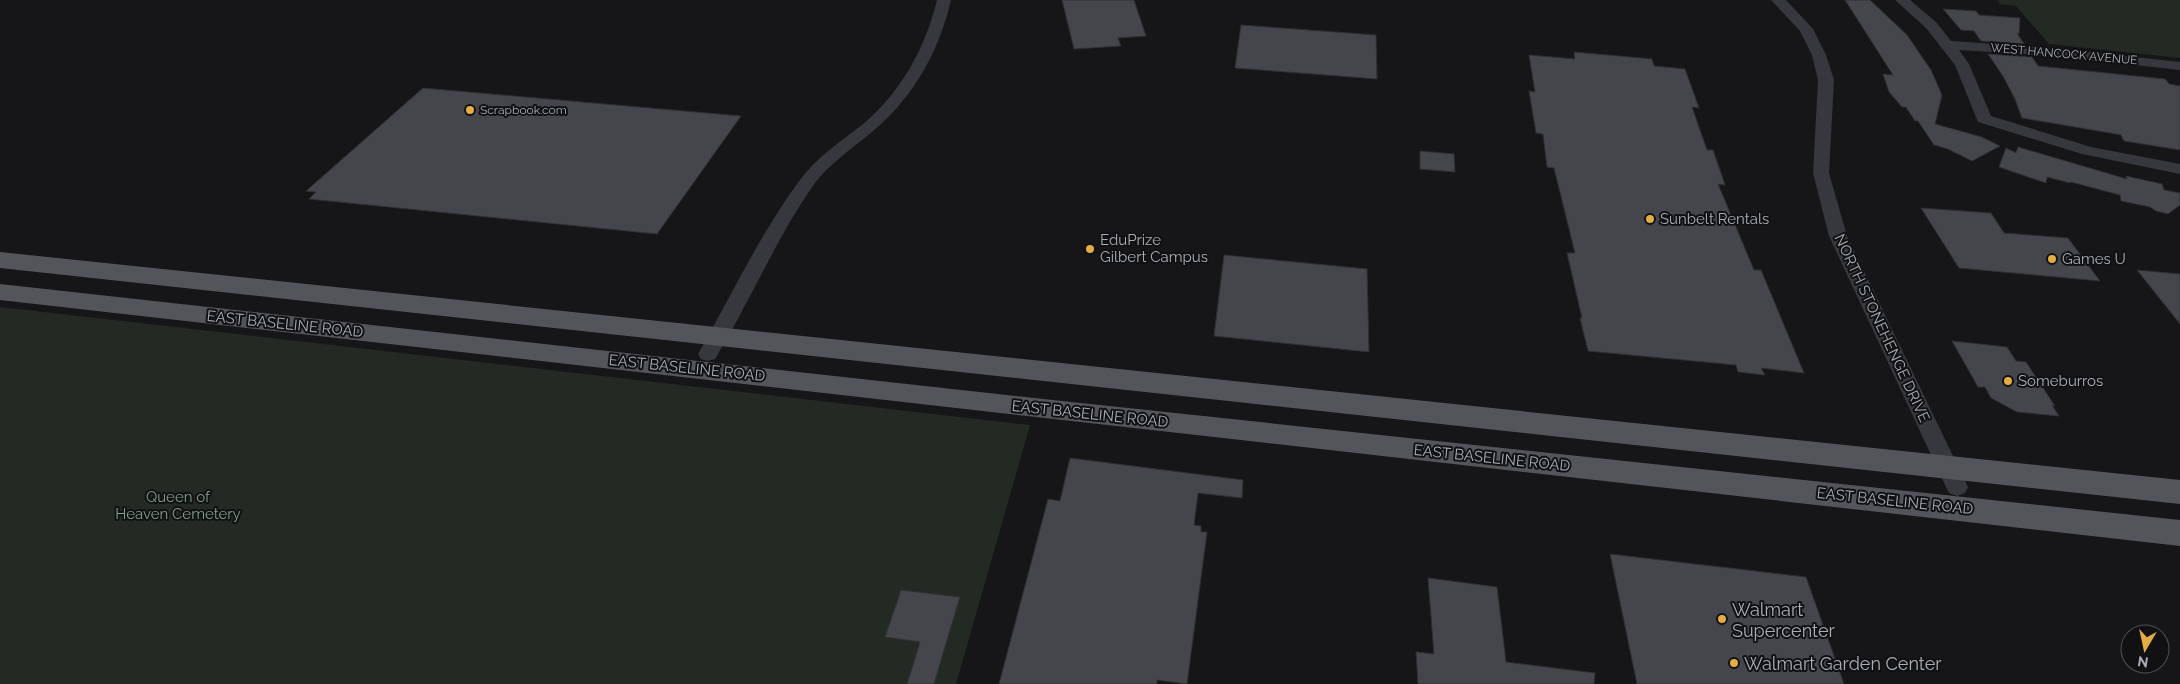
<svg xmlns="http://www.w3.org/2000/svg" width="2180" height="684" viewBox="0 0 2180 684" font-family="Raleway,sans-serif">
<style>
.green{fill:#232a23}
.building{fill:#45464b;stroke:#303034}
.lines{fill:none;stroke-linecap:round;stroke-linejoin:round}
.minor{fill:#37383d;fill-rule:evenodd}
.primary{fill:#54555b;fill-rule:evenodd}
.poi-dot{fill:#e3ad43;stroke:#111113;stroke-width:2}
.labels{text-anchor:middle;dominant-baseline:central;stroke-width:4;stroke-linejoin:round;paint-order:stroke}
.far-street-label{font-size:12px;fill:#a9adb7;stroke:#111113}
.far-poi-label{font-size:12px;fill:#a9adb7;stroke:#111113;text-anchor:start}
.poi-label{font-size:15px;fill:#a9adb7;stroke:#111113;text-anchor:start}
.street-label{font-size:15px;fill:#a9adb7;stroke:#111113}
.park-label{font-size:15px;fill:#82a084;stroke:#111113}
.near-poi-label{font-size:18px;fill:#a9adb7;stroke:#111113;text-anchor:start}
</style>
<rect width="100%" height="100%" fill="#161618"/>
<!-- green -->
<path class="green" d="M1997,0H2180V58L2049,44L2016,6L2000,4Z
M0,307L1030,425L956,684H0Z"/>
<!-- building -->
<path class="building" d="M1062,0H1134L1146,36L1118,38L1121,46L1074,49Z
M1845,0H1870L1907,35L1931,70L1942,95L1935,124L1982,137L2000,146L1972,161L1948,149L1934,145L1918,121H1915L1906,107H1902L1889,92L1883,74L1893,75Z
M1943,9L1976,11L1979,15L2020,18L2019,34L2017,33L2024,44L1981,41L1974,31L1961,30Z
M1241,25L1376,35L1377,79L1235,68Z
M1574,52L1652,59L1654,66L1685,69L1699,108L1692,107L1707,150H1713L1725,185L1718,184L1754,270H1761L1804,373L1761,368L1765,375L1738,372L1736,365L1588,351L1580,318H1582L1567,253H1575L1554,168L1547,167L1543,134L1536,133L1529,91L1535,92L1529,55L1575,59Z
M1988,54L2032,57L2038,66L2165,79L2169,84L2180,86V150L2124,141L2121,135L2116,134L2022,118L2015,99L2003,76Z
M423,88L741,116L657,234L309,199L316,192L306,191Z
M2018,147L2127,179L2126,176L2162,184L2164,190L2180,193V205L2168,214L2156,211L2150,207L2121,201L2120,195L2071,182L2070,183L2047,177L2046,183L1999,167L2006,148L2016,153Z
M1420,151L1454,154L1455,172L1420,169Z
M1921,208L1991,213L2004,233L2068,238L2100,281L1959,268Z
M1224,255L1367,269L1369,352L1214,336Z
M2137,270L2180,274V324Z
M1952,341L2007,347L2016,361L2026,362L2055,406L2052,405L2059,416L2017,412L1991,398L1985,387H1978Z
M1070,458L1243,480L1242,498L1198,493L1194,525L1201,526V532H1207L1187,684L1157,680V684H999L1048,499L1060,501Z
M1610,554L1806,577L1844,684H1637Z
M1428,578L1497,587L1506,662L1595,673L1594,684H1418L1416,652L1434,654Z
M901,590L960,597L934,684H907L920,642L885,637Z"/>
<g class="lines">
<!-- minor -->
<path class="minor" d="M937,0H951C939,51 914,97 873,131C852,149 828,164 812,187C775,241 749,303 715,359L708,361L701,359L698,354C731,296 760,234 800,180C817,157 840,142 862,125C901,92 925,49 937,0Z
M1771,0H1786L1813,29L1826,55L1834,80L1829,173L1847,236L1968,487L1965,493L1957,496L1949,493L1946,487L1829,236L1813,173L1818,80L1812,55L1800,31Z
M1895,0H1910L1936,22L1951,41L2053,48L2180,62V70L2053,56L1959,50L1969,64L1991,116L2091,147L2180,164V174L2082,154L1978,122L1955,65L1926,28Z"/>
<!-- primary -->
<path class="primary" d="M0,252L2180,480V504L0,268Z
M0,284L1062,401L2180,520V546L0,300Z"/>
</g>
<!-- markers -->
<g class="poi-dot">
<circle cx="470" cy="110" r="5"/>
<circle cx="1650" cy="219" r="5"/>
<circle cx="1090" cy="249" r="5"/>
<circle cx="2052" cy="259" r="5"/>
<circle cx="2008" cy="381" r="5"/>
<circle cx="1722" cy="619" r="5"/>
<circle cx="1734" cy="663" r="5"/>
</g>
<g class="labels">
<!-- far-street labels -->
<g class="far-street-label">
<text transform="translate(2064 54) rotate(5)">WEST HANCOCK AVENUE</text>
</g>
<!-- far-poi labels -->
<g class="far-poi-label">
<text x="480" y="110">Scrapbook.com</text>
</g>
<!-- poi labels -->
<g class="poi-label">
<text x="1660" y="219">Sunbelt Rentals</text>
<text x="1100" y="240">EduPrize<tspan x="1100" dy="17">Gilbert Campus</tspan></text>
<text x="2062" y="259">Games U</text>
<text x="2018" y="381">Someburros</text>
</g>
<!-- street labels -->
<g class="street-label">
<text transform="translate(285 324) rotate(6)">EAST BASELINE ROAD</text>
<text transform="translate(1882 328) rotate(65)">NORTH STONEHENGE DRIVE</text>
<text transform="translate(687 368) rotate(6)">EAST BASELINE ROAD</text>
<text transform="translate(1090 414) rotate(6)">EAST BASELINE ROAD</text>
<text transform="translate(1492 458) rotate(6)">EAST BASELINE ROAD</text>
<text transform="translate(1895 501) rotate(6)">EAST BASELINE ROAD</text>
</g>
<!-- park labels -->
<g class="park-label">
<text x="178" y="497">Queen of<tspan x="178" dy="17">Heaven Cemetery</tspan></text>
</g>
<!-- near-poi labels -->
<g class="near-poi-label">
<text x="1732" y="609">Walmart<tspan x="1732" dy="21">Supercenter</tspan></text>
<text x="1744" y="663">Walmart Garden Center</text>
</g>
</g>
<!-- north arrow -->
<g transform="translate(2145 649) rotate(189)"><circle r="24" fill="#111113" stroke="#4e4f55"/>
<path d="M0-4L9 19L0 12L-9 19Z" fill="#e3ad43"/>
<text y="-8" font-size="14" font-weight="bold" text-anchor="middle" fill="#a9adb7">N</text>
</g>
</svg>
